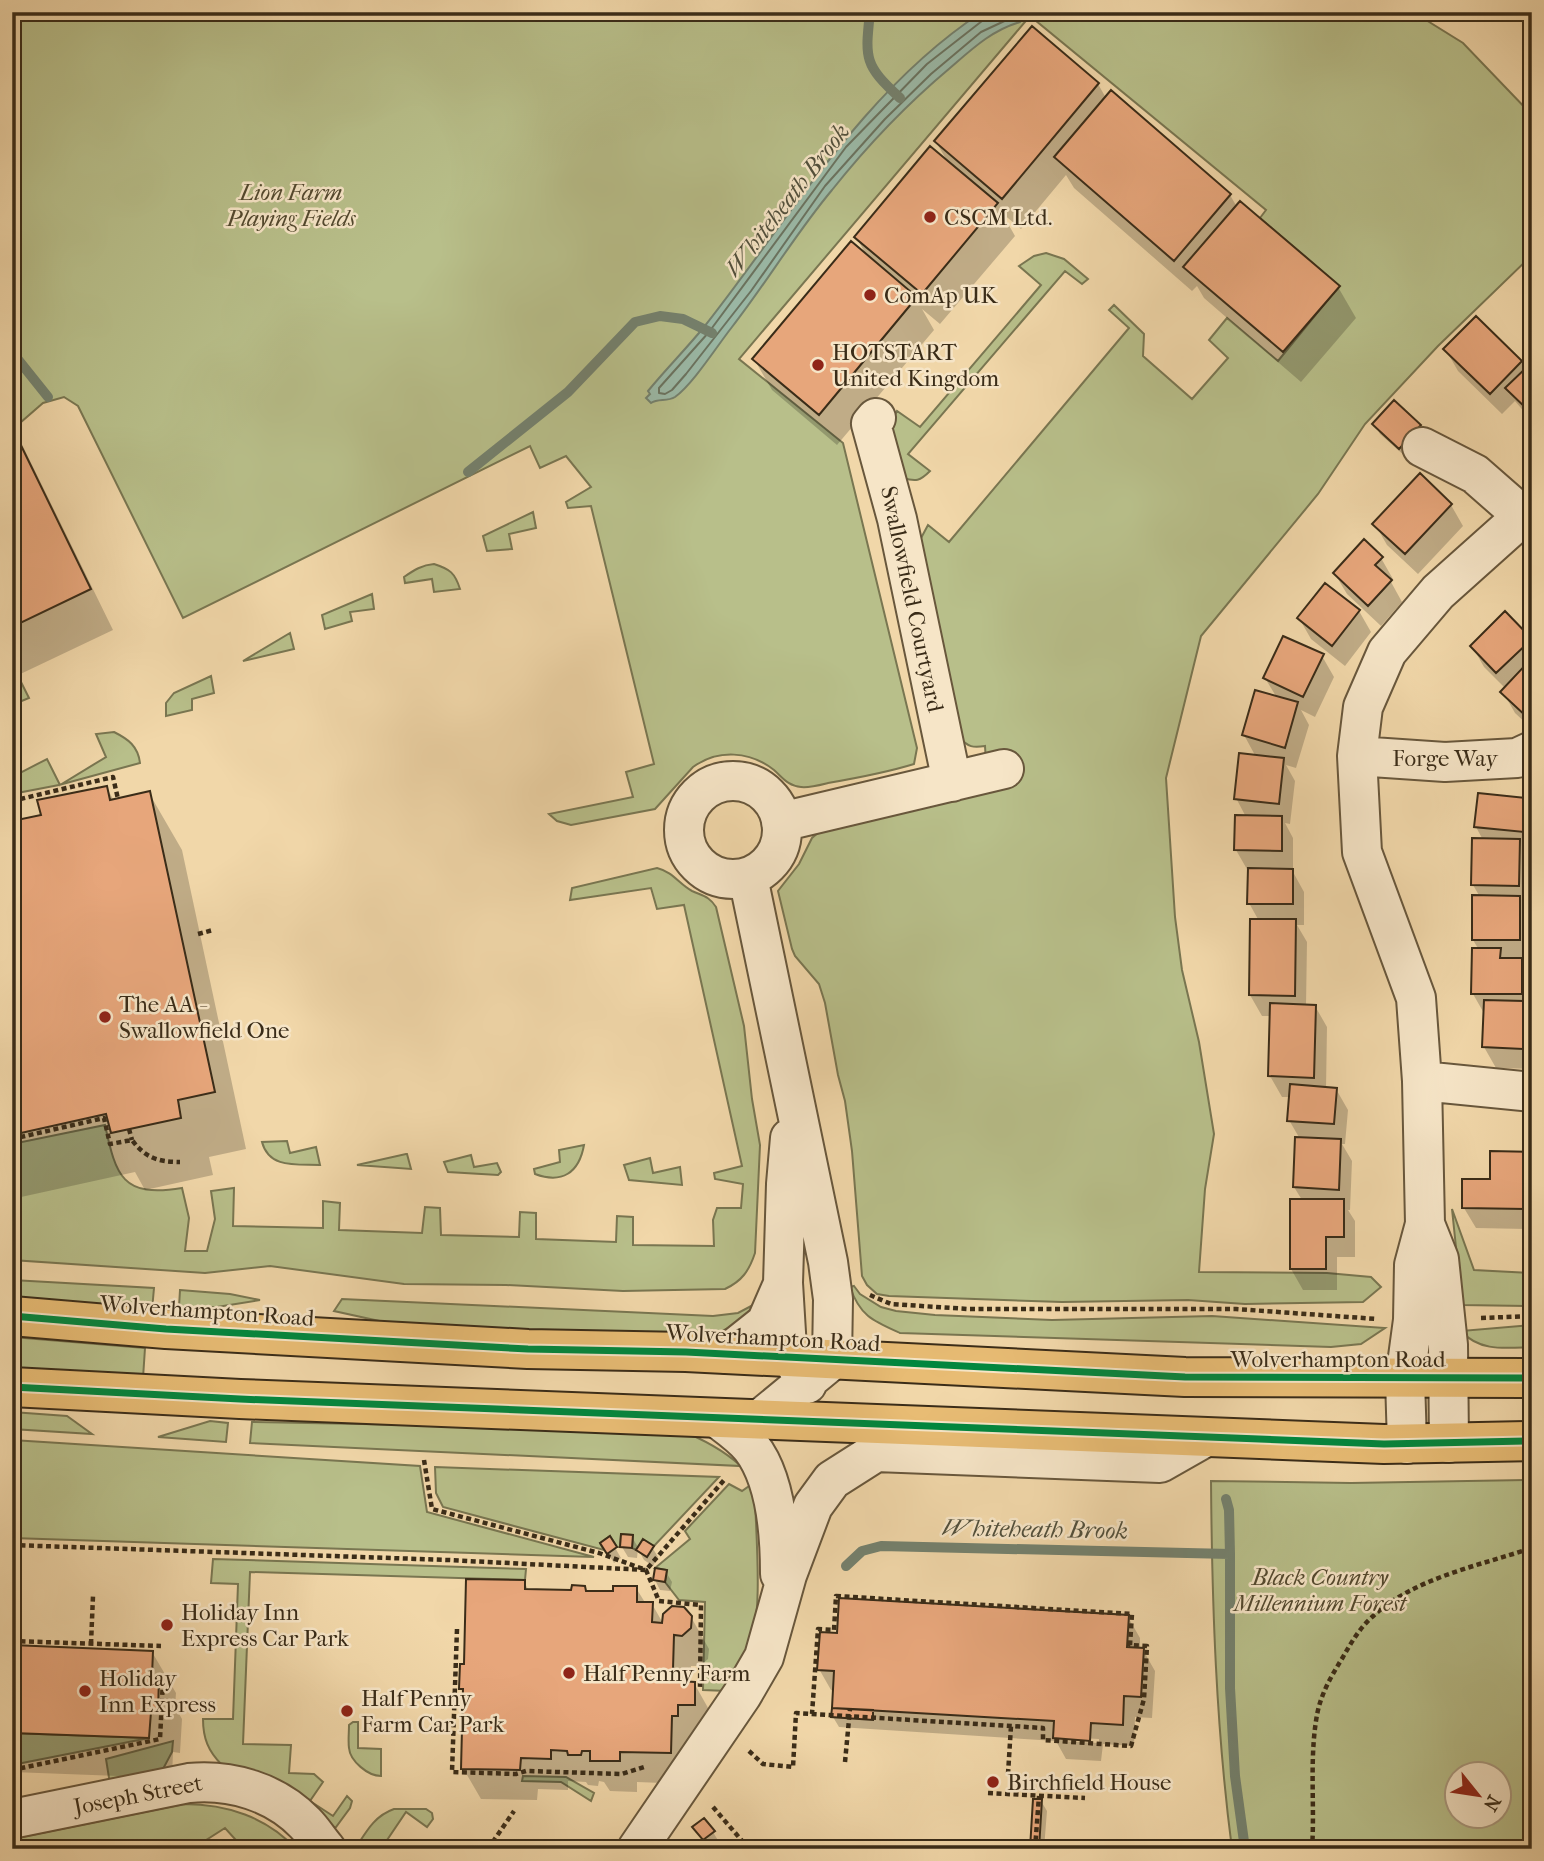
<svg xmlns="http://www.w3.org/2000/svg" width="1544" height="1861" viewBox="0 0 1544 1861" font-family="'IM FELL French Canon',serif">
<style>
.green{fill:#b8bf8a;stroke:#797651;stroke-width:2;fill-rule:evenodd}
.water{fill:#9bbaa8;stroke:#74816e;stroke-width:2}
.shadow{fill:#0003;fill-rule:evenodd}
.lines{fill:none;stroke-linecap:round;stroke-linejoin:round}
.shore{stroke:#6a7360;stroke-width:2}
.stream{stroke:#74816e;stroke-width:10}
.building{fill:#e7a67b;stroke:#3a2c18;stroke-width:2}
.minor-casing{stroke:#68573c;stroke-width:42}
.trunk-casing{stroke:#3a2c18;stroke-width:42}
.path{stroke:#3a2c18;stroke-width:4.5;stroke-dasharray:5 3.5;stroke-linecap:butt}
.minor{stroke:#f6e5c7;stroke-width:38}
.trunk{stroke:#e8bc74;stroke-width:38}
.cycleway-casing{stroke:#f6e5c7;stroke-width:11}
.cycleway{stroke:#00873e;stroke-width:7}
.poi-dot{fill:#8f2418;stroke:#f6e5c7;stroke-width:2.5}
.labels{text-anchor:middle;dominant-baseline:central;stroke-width:5;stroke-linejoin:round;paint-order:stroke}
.park-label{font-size:23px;font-style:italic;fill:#53492f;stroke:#f6e5c7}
.poi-label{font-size:23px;fill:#3a2c18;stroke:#f6e5c7;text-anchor:start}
.street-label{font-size:23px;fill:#3a2c18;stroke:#f6e5c7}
.water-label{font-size:24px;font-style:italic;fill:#52503c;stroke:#f6e5c7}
</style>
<rect width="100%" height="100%" fill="#f1d7a9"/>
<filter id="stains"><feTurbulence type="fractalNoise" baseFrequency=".00286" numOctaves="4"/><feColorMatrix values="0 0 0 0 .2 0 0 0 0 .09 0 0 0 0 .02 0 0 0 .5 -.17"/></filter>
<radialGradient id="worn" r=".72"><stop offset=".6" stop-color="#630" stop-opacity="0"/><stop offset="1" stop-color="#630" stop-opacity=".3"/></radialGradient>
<!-- green -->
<path class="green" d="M12,12H1159L1173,14L1167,12H1413L1463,43L1532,115V255L1438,346L1365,424L1318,494L1201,636L1166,778L1175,917L1182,970L1199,1042L1214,1134L1205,1189L1199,1272L1327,1273L1371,1277L1381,1287L1363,1302L1245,1304L1188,1300L1062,1302L889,1296L877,1294L867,1285L862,1276L852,1151L845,1101L838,1075L825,1003L819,984L795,956L792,949L778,891L799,864L812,838L819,832L987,780L985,746C973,748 968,747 960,738L920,540L928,525L949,542L1129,328L1109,310L1114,305L1144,334L1143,356L1192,399L1228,358L1209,340L1227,318L1278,361L1339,286L1260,218L1266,210L1030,16L739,359L843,443L917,748L914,764C885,773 857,778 828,783C820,785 809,788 801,787C788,786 783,778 774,770C750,751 718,749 693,767L655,809L571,825L557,821L549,814L633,797L626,772L654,764L591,506L568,508L566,502L591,487L566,456L540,468L530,446L183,618L78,406L64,397L43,403L13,429Z
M1046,253L1064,259L1088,279L1082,284L1065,271L908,454L930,471C920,481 916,482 903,478L889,427L897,411L920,427L1041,285L1019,266L1034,256Z
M533,512L536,528L509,534L512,549L487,551L483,536Z
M434,564C450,569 455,573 460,589L434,592L432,579L405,583L404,577C414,570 422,565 434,564Z
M372,594L374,609L350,612L352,621L325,629L322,615Z
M290,633L294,649L243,661Z
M12,664L29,698L12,705Z
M211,676L214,693L192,699V710L166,716V703L174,693Z
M114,732C128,739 138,746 140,763L59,785L12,794V777L47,759L60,785L106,757L96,734Z
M657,868C673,872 679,884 692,891C703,896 709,896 716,907L744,1026L752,1099L760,1145L755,1253C749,1271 742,1281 725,1289L623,1291L506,1285L404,1284L270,1266L205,1273L12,1260V1144L105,1125C116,1176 122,1198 182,1188L189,1218L185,1251H207L215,1219L211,1191L234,1188L233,1226L323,1228V1201L340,1203L339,1230L422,1233L425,1207L440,1208L441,1235L519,1237L520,1212L536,1213V1239L616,1242L617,1216L633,1217V1245L714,1246L713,1220L717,1208H741L743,1184L715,1179L714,1173L742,1166L684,905L657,909L651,888L570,900L572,888Z
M287,1141L290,1153L316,1147L320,1165C297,1164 269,1169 262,1142Z
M584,1145C579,1173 562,1184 535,1174L534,1169L560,1162L559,1150Z
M407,1154L411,1169L357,1165L406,1154Z
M471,1155L474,1167L497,1163L501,1172L498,1175L448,1172L444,1162Z
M650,1158L653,1173L680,1167L682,1185L629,1180L624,1165Z
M1452,1209L1474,1270L1532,1273V1306L1462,1305Z
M12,1280L154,1288L152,1310L12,1298Z
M854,1286L860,1294L881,1307L896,1311L935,1315L1052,1320L1212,1316L1385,1328L1361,1344L1331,1347L900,1333C873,1321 860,1316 850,1287Z
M180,1290L230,1294L260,1300L217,1307H179Z
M342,1299L713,1316L738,1313L755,1304C741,1322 727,1331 705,1337L402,1326L334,1311Z
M1532,1325V1347C1505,1348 1480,1352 1461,1331Z
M12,1337L145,1348L143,1378L12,1369Z
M12,1412L67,1416L92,1434L12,1429Z
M210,1421L228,1423L226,1442L158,1437Z
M252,1422L679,1430C703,1439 722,1449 741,1466L250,1443Z
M12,1440L420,1466L427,1512L594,1557L12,1538Z
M435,1467L719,1477L654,1546L643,1540L636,1550L632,1548L633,1535L621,1534L620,1547H617L610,1536L600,1543L604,1550L443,1507L436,1493Z
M1532,1480V1849H1232C1216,1727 1212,1604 1211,1481L1351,1483ZM1456,1773H1498V1815H1456Z
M729,1484L742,1491L752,1484L755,1497C756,1538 763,1611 750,1648C746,1663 734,1677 727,1691L703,1690L705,1602L679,1600L665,1582L667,1570L655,1568L690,1539L685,1531Z
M213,1559L526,1569L525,1580L250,1572L243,1744L291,1745L289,1773L314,1774L323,1782L310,1801L333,1816L347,1796L352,1801L350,1808L336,1827L330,1828L222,1765C208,1751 203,1738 203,1719H233L238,1584L211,1583Z
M353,1722H358V1748L381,1749V1776C368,1776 350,1761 349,1748C348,1741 349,1733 349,1725Z
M12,1733L149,1738L12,1765Z
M173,1741L172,1752L163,1769L110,1784L106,1759Z
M523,1776L566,1777L594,1793L591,1801L561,1782L522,1781Z
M184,1804C226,1804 267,1817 296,1849H244L225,1828L192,1849H12V1839Z
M394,1809H426L432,1813L433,1819L427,1827L406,1812L381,1849H355C366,1832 374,1816 394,1809Z"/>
<!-- water -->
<path class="water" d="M982,12H1016L1022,15L1020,22C992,30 972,49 950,68C907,104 867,146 832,190C796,233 767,282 732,327C717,346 693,384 675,397C667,402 658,398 651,403L646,398L650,394L648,391C666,369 686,349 704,327C791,217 862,91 982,12Z"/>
<!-- shadow -->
<path class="shadow" d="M1098,84L1106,98L1230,195L1237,207L1338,287L1356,318L1301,382L1204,298L1197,286L1192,291L1074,188L1066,175L1021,229L1002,213L1015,236L940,324L922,309L934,330L837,445L772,390L754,359L868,258L856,237L949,164L936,142Z
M1446,350L1521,362L1526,370L1532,364V421L1515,401L1502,414L1458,371Z
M12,424L113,630L12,678Z
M1375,424L1420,426L1425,436L1406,457L1380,434Z
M1451,505L1463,526L1418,574L1387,545L1375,524Z
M1381,558L1393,579L1391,582L1402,602L1381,626L1347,594L1335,574Z
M1359,611L1371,632L1345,666L1311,639L1299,618Z
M1530,640L1532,643V729L1515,713L1503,692L1506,689L1484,667L1472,646Z
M1322,656L1334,677L1315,717L1301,710L1309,725L1296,768L1286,765L1295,781L1290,824L1285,823L1293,838V872L1304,892V925H1297L1307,942L1306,1006H1315L1327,1027L1326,1089H1336L1348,1110L1345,1144H1342L1352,1161L1350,1210H1348L1355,1221V1257H1337V1290H1303L1291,1269L1302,1200L1294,1187L1300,1139L1289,1120L1290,1097H1282L1270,1076L1271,1016H1262L1250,995L1259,921L1249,903L1248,871L1236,850L1246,817L1236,798L1256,757L1244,735L1277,698L1265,678Z
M107,788L114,801L149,793L182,850L246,1149L209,1157L213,1175L145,1190L135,1172L12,1199V823L43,816Z
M1526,800L1532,809V852H1526L1531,861V906H1524L1531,918V961L1521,960L1532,979V1069L1496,1068L1484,1047L1485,1015L1473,994L1479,950L1473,940L1480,897L1473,885L1483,840L1476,827Z
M1532,1155V1229L1476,1228L1464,1208Z
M632,1537L639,1549L652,1547L658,1557L653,1566L644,1560L638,1549L637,1558L628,1557L622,1547Z
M610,1539L621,1558L614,1563L602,1544Z
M666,1572L672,1582L670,1591L660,1590L655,1580Z
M524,1582L529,1591L614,1593L636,1588L646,1604H652L664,1625L691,1617L709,1649L708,1659L700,1666H691L690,1683H694L712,1715L688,1784L637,1782V1792L610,1791L604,1782L599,1781L598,1786L588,1785L586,1782L568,1781V1790L538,1789L537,1800L481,1799L463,1768L465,1696L461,1689L466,1666Z
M1128,1617L1140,1638V1650H1143L1155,1671L1152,1718L1135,1717L1134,1746L1103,1744L1101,1761L1066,1759L1056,1741L839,1727L833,1717L835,1691L831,1690L819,1669L838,1635ZM1063,1737L1099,1739V1743L1063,1741Z
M12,1647L152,1652L176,1693L175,1707L182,1719L180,1753L173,1752L172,1778L12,1772Z
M12,1780L16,1786L15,1808H12Z
M1041,1801L1047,1811L1044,1849H1031Z
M694,1828L713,1832L719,1842L709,1849Z"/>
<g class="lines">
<!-- shore -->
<path class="shore" d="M985,12L982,21L927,64L846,147L709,332L659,388V393L665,394L672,390L686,374L751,291L825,186L885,119L931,74L981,32L1013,17L1015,12"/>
<!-- stream -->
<path class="stream" d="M870,12C865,59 864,65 900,98
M12,352L48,397
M468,472L568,392L635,322L660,316L683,319L712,333
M1226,1499L1229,1510L1230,1554
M846,1566L862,1551L881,1546L1230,1554V1688L1235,1776L1245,1849"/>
</g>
<!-- building -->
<path class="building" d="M1032,26L1099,83L1002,199L934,141Z
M1111,90L1231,194L1174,261L1054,157Z
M930,146L998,203L922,294L854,237Z
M1240,201L1340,286L1283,352L1183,267Z
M851,241L917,297L819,415L752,359Z
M1476,316L1522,361L1490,394L1443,349Z
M1532,362V414L1505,388Z
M1394,400L1421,425L1399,449L1372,424Z
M12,427L91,589L12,627Z
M1420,473L1452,504L1405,554L1372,524Z
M1364,539L1383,557L1375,565L1392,580L1368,606L1333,573Z
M1325,583L1360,610L1332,646L1297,618Z
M1505,611L1532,639L1496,673L1470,646Z
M1283,636L1324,654L1303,697L1263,678Z
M1532,658V712L1527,717L1500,692Z
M1255,690L1298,702L1285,748L1242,735Z
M1239,753L1284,758L1279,804L1234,799Z
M107,786L110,800L150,791L215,1092L178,1100L181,1118L111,1133L106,1114L12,1135V821L41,815L37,800Z
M1478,793L1527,798L1524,832L1474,827Z
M1235,815L1282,816V851L1234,850Z
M1472,838L1520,839L1519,886L1471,885Z
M1248,868L1293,869V904H1247Z
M1472,895L1520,896V940H1472Z
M1250,919H1296L1295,996L1249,995Z
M1472,948H1501L1500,958H1522V994H1471Z
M1484,1000L1524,1001L1523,1049L1482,1047Z
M1270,1003L1316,1005L1314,1078L1268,1076Z
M1290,1084L1337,1088L1334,1124L1287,1121Z
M1295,1137L1341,1139L1339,1190L1293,1187Z
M1490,1151L1532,1152L1530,1209L1462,1208V1179H1490Z
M1290,1199H1344V1237H1326V1269H1290Z
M621,1534L633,1535L632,1548L620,1547Z
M610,1536L617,1547L607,1554L600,1543Z
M643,1539L654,1546L647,1557L636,1550Z
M655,1568L667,1570L665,1582L653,1580Z
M466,1579L525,1580V1589L571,1590L572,1585L585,1586L586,1591H613V1586H637V1602H653L652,1622L662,1623L663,1614L672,1606L684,1607L692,1616L691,1628L682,1636L674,1635L673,1669H679V1681L695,1682V1705H678V1716H672L671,1753L620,1752V1761H590V1751H582L581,1755H568L567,1751L551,1750V1759L521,1758L520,1770L461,1769L463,1689H459L460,1664H464Z
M839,1598L1129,1615L1127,1647L1144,1648L1141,1697L1124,1696L1123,1725L1091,1723L1090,1741L1053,1738L1054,1721L832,1708L834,1671L817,1670L820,1632L837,1633Z
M12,1645L153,1651L152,1676H159L158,1712H151L149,1738L12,1733Z
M832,1708L873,1710V1720L831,1717Z
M1033,1799H1042L1039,1849H1030Z
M704,1818L715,1831L703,1840L692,1827Z"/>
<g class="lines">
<!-- minor casing -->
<g class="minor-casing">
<path id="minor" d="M876,418L871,424L897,519L952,782
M1422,447L1475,474L1523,516
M1357,756L1445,762L1517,758L1532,751
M684 830a49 49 0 1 1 98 0a49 49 0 1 1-98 0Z
M781,822L1004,769
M748,877L828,1262L833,1299L832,1360L759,1420
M1422,1081L1532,1092
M790,1138L786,1184L783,1283L787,1349L807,1384
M1425,1224L1439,1259L1448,1345L1449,1443
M727,1354L766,1323L783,1284
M717,1418C729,1427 741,1435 751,1447C776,1479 780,1535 780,1574
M1407,1444L1405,1379L1413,1320L1414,1265L1425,1224L1422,1081L1416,998L1362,852L1357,756L1363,707L1387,652L1438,592L1523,516L1532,523
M12,1819L189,1783C231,1779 275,1792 305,1823C313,1831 319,1841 326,1849
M637,1849L742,1695L764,1657L787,1575L813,1506L832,1480L876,1452L1160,1463L1204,1438"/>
</g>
<!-- trunk casing -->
<g class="trunk-casing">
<path id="trunk" d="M12,1316L166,1329L528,1349L686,1352L1185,1377L1532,1378
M12,1387L240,1399L1384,1444L1532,1441"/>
</g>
<!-- path -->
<path class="path" d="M12,801L113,777L118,799
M198,934L213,930
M129,1129L132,1140
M12,1139L104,1118L110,1144L132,1140C145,1158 159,1162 180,1162
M870,1295L891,1304L968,1309H1236L1377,1319
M1481,1318L1532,1316
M424,1460L432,1509L599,1553L646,1570L659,1601L701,1605L700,1687
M12,1545L448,1560L646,1570L725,1479
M457,1629L452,1772L516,1774L526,1771L622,1774L647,1766
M12,1641L161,1646
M91,1644L93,1596
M749,1751L763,1764L793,1767L796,1713L1043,1728V1740L1131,1746L1144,1699L1147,1646L1130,1645L1132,1614L836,1596L834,1630L818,1629L812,1714
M845,1762L850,1709
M12,1770L160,1739L163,1680
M1008,1774L1011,1726
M988,1793L1085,1798
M713,1807L749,1849
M488,1849L514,1811
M1035,1849L1039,1796
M1312,1849C1315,1805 1309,1759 1317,1715C1321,1693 1332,1675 1343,1657C1351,1643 1359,1629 1371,1618C1413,1578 1478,1566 1532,1548"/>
<!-- minor -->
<use href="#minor" class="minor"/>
<!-- trunk -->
<use href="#trunk" class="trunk"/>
<!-- cycleway casing -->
<g class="cycleway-casing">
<path id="cycleway" d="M12,1316L166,1329L528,1349L686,1352L1185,1377L1532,1378
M12,1387L240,1399L1384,1444L1532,1441"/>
</g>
<!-- cycleway -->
<use href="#cycleway" class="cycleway"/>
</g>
<!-- markers -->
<g class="poi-dot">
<circle cx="930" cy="217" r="7"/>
<circle cx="870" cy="295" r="7"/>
<circle cx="818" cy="365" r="7"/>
<circle cx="105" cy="1017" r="7"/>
<circle cx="167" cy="1625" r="7"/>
<circle cx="569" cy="1673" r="7"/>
<circle cx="85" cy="1691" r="7"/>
<circle cx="347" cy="1711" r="7"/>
<circle cx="993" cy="1782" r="7"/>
</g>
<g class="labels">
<!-- park labels -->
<g class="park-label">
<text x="291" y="192">Lion Farm<tspan x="291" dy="26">Playing Fields</tspan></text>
<text x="1320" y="1577">Black Country<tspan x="1320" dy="26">Millennium Forest</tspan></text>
</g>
<!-- poi labels -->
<g class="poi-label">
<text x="944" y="217">CSCM Ltd.</text>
<text x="884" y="295">ComAp UK</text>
<text x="832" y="352">HOTSTART<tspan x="832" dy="26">United Kingdom</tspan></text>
<text x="119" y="1004">The AA -<tspan x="119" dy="26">Swallowfield One</tspan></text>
<text x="181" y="1612">Holiday Inn<tspan x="181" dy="26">Express Car Park</tspan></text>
<text x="583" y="1673">Half Penny Farm</text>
<text x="99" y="1678">Holiday<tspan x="99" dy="26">Inn Express</tspan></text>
<text x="361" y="1698">Half Penny<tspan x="361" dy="26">Farm Car Park</tspan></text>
<text x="1007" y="1782">Birchfield House</text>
</g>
<!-- street labels -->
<g class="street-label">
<text transform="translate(912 599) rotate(78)">Swallowfield Courtyard</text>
<text x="1445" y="758">Forge Way</text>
<text transform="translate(207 1311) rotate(4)">Wolverhampton Road</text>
<text transform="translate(773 1338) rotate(3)">Wolverhampton Road</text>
<text x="1338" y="1359">Wolverhampton Road</text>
<text transform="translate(138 1795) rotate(-11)">Joseph Street</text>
</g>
<!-- water labels -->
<g class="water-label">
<text transform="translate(787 200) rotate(-52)">Whiteheath Brook</text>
<text transform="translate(1035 1529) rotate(1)">Whiteheath Brook</text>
</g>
</g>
<!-- margin -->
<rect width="1544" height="1861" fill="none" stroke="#f1d7a9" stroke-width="42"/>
<rect x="14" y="14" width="1516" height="1833" fill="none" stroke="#3a2c18" stroke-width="3.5"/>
<rect x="21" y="21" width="1502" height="1819" fill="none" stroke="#3a2c18" stroke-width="2"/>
<!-- north arrow -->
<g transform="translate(1478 1795) rotate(120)"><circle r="33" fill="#f6e5c7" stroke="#ab9b81" stroke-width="2"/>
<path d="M0-5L12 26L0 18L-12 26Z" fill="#8f2418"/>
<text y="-10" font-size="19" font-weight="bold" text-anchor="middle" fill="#3a2c18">N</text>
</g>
<rect width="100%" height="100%" filter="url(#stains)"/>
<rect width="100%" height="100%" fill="url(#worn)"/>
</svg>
